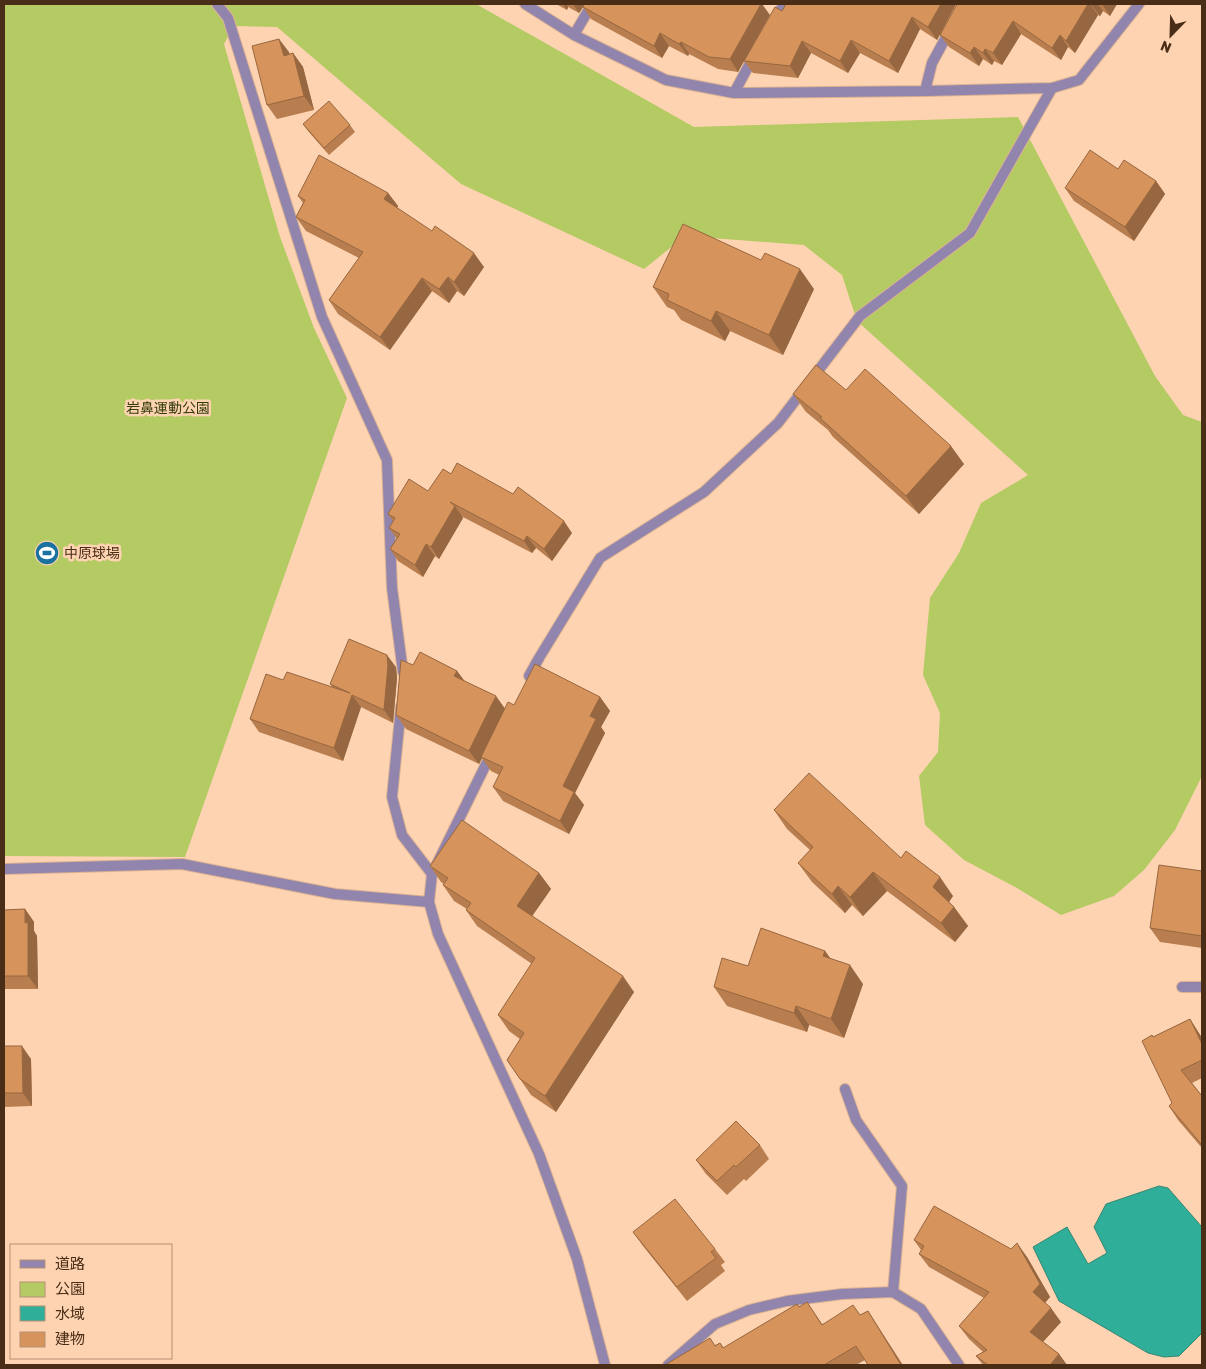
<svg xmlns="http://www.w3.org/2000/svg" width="1206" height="1369" viewBox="0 0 1206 1369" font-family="Rubik,'Noto Sans JP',sans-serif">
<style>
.green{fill:#b4ca62}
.water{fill:#2fae99;stroke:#378772}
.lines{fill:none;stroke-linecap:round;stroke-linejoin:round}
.lane-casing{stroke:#dab293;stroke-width:12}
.street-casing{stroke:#dab293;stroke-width:12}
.lane{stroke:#9184ad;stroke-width:10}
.street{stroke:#9184ad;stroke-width:10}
.wall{fill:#b87e4f}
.shaded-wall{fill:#966740}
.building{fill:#d6935c;stroke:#966740}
.labels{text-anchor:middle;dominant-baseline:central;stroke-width:5;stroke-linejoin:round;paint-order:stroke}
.park-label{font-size:14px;fill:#343c0e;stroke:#fed3b2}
.poi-label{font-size:14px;fill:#492d16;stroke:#fed3b2;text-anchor:start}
</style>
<rect width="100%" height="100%" fill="#fed3b2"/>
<!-- green -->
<path class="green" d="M4,4H476L694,127L1018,117L1155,376L1183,415L1202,422V776L1175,830L1144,870L1114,896L1061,915L1017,888L964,860L925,825L919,776L938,752L940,713L923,675L930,598L959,553L981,503L1028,475L857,321L842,275L804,245L685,236L644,269L461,184L277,27L234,26L224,44L280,237L314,328L347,398L185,857L4,856Z"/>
<!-- water -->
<path class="water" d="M1159,1186L1168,1188L1202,1227V1333L1179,1356L1164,1357L1148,1353L1059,1301L1033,1247L1067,1227L1088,1264L1107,1253L1094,1227L1106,1204Z"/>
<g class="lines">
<!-- lane casing -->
<g class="lane-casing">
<path id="lane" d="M217,4L228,18L322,317L387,460L392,588L403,672
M529,676L539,658L600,558L704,492L778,423L860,316L970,233L1052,88
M401,707L392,797L402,835L432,874
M492,752L432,874L429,902L438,934L539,1154L577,1259L605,1365"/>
</g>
<!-- street casing -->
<g class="street-casing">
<path id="street" d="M525,4L574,35L666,80L734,93L925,91L1052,88L1079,80L1139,4
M774,22L784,4
M574,35L592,4
M925,91L932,63L964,4
M734,93L754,56
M4,869L182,864L335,894L429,902
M1182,987H1202
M845,1089L856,1120L902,1186L893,1292
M668,1365L715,1324L749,1310L787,1301L842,1294L893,1292L921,1309L959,1365"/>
</g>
<!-- lane -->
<use href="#lane" class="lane"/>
<!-- street -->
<use href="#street" class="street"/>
</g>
<!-- wall -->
<path class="wall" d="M556,4H762L738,72L718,69L689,54L688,56L669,46L662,58L591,19L583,7L579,13L568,7L567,10Z
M956,4L937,40L920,29L898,73L860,53L848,73L811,53L798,78L753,73L744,61L782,11Z
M957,4H1117L1110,16L1103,11L1100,16L1098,15L1075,53L1068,47L1061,60L1021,34L1002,65L994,61L992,65L983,59L979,66L949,47L940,35Z
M279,39L289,54L293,53L303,67L314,110L277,119L267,105Z
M303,124L350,125L355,132L329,155L308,131Z
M1156,181L1165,194L1134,241L1074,201L1065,188Z
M388,193L398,206L397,208L484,267L464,296L457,291L449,303L432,291L390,350L338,314L329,300L359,258L306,231L296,217L303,203L298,196Z
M653,287L814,289L783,355L730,331L725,341L681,320L674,310L667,307Z
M846,390L964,464L919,514L833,437L828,430L806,412L793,394Z
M451,474L572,533L552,561L536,548L532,553L461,516L463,518L439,559L435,556L423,577L398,561L390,549L397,539L389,528L393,521L388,514L428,491Z
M413,665L457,671L464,681L505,709L514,705L600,697L610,711L601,727L605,733L575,793L584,805L569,834L503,801L493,787L499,775L491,771L482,758L479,764L406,729L396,715Z
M396,667L397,678L393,723L361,707L343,761L259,732L250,719L283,680L332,687L330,684Z
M774,810L901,858L953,896L949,902L954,907L968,926L955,942L887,891L863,916L852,905L845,913L812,882L798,863L810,850L787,829Z
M430,866L539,873L551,889L532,916L634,992L556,1112L531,1095L507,1060L520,1039L509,1031L498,1015L532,964L477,926L466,910L467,909L454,901L443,885L444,884L441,882Z
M1202,871V948L1160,942L1150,928Z
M25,909L34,922V931L37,936L38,989H4V910Z
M825,951L830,958L863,984L844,1038L809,1025L807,1032L727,1006L714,987L748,966Z
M1190,1019L1202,1038V1078L1192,1083L1202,1096V1148L1178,1120L1169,1106L1172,1103L1153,1037Z
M4,1046L31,1059L32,1106L4,1107Z
M760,1145L769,1159L746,1181L744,1179L727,1195L706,1174L696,1160Z
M633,1232L715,1249L725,1262L721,1265L725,1271L687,1301L643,1246Z
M914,1240L1011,1249L1027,1257L1050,1297L1045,1303L1061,1322L1043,1342L1059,1354L1067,1365H983L976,1356L983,1352L969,1339L959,1326L984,1298L929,1267L919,1254L921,1250Z
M807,1302L822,1324L860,1315L868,1311L877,1325L903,1365H868L865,1360L856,1365H665L720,1343L724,1348L799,1307Z"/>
<!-- shaded-wall -->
<path class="shaded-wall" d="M563,4H566L568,7L567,10Z
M573,4H585L579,13Z
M761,4H762L770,15L738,72L730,59Z
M941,4H956L937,40L928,27Z
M1088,4H1090L1098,15L1075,53L1066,41Z
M1091,4H1098L1103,11L1100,16Z
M1102,4H1117L1110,16Z
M912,17L920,29L898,73L889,61Z
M1013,21L1021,34L1002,65L993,53Z
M660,33L669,46L662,58L654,46Z
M1060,35L1068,47L1061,60L1052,48Z
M279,39L289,52L294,70L284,56Z
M851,40L860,53L848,73L840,61Z
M802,41L811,53L798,78L790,66Z
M681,42L689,54L688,56L679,44Z
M974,47L983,59L979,66L970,53Z
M985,49L994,61L992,65L983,53Z
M293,53L303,67L314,110L304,96Z
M1156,181L1165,194L1134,241L1125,227Z
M388,193L398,206L394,213L384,199Z
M474,253L484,267L464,296L454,282Z
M800,269L814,289L783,355L769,335Z
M448,277L457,291L449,303L439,289Z
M422,278L432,291L390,350L380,337Z
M716,311L730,331L725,341L711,321Z
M951,446L964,464L919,514L906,496Z
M455,506L463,518L439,559L431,547Z
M564,521L572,533L552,561L544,549Z
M527,536L536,548L532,553L524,541Z
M426,544L435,556L423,577L415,565Z
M387,655L396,667L397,678L393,723L384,710Z
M457,671L467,684L454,676Z
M352,695L361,707L343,761L334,748Z
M496,696L506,710L479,764L469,751Z
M600,697L610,711L601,727L605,733L575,793L584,805L569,834L560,821L563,786L590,716Z
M873,872L887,891L863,916L850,897Z
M539,873L551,889L528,922L517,906Z
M940,877L953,896L946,906L933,887Z
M838,886L852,905L845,913L832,894Z
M954,907L968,926L955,942L941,923Z
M25,909L34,922V931L37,936L38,989L28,976Z
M825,951L838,969L823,956Z
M850,965L863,984L844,1038L831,1019Z
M623,976L634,992L556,1112L545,1096Z
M796,1006L809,1025L807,1032L794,1013Z
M1190,1019L1202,1038V1044Z
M22,1046L31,1059L32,1106L23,1093Z
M1017,1243L1027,1257L1050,1297L1043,1305L1033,1292Z
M1051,1308L1061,1322L1040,1345L1030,1332Z
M868,1311L877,1325L902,1365H901Z
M1059,1354L1067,1365H1050Z"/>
<!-- building -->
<path class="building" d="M584,4H761L730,59L709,57L681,42L679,44L660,33L654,46L583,7Z
M786,4H941L928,27L912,17L889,61L851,40L840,61L802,41L790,66L744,61L775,7L782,11Z
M957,4H1088L1066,41L1060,35L1052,48L1013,21L993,53L985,49L983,53L974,47L970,53L940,35Z
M279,39L284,56L293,53L304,96L267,105L252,46Z
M329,101L350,125L324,148L303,124Z
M1090,150L1118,169L1124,160L1156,181L1125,227L1065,188Z
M319,155L388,193L384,199L432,231L435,226L474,253L454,282L448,277L439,289L422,278L380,337L329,300L363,252L296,217L305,200L298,196Z
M683,224L761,260L765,253L800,269L769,335L716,311L711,321L667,300L669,294L653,287Z
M816,365L846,390L865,369L951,446L906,496L820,418L822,417L793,394Z
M457,463L513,494L518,487L564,521L544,549L527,536L524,541L450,502L455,506L431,547L426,544L415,565L390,549L400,534L389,528L395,518L388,514L409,479L428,491L443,469L451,474Z
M349,639L387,655L388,665L384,710L352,695L334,748L250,719L266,674L283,680L287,672L350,693L330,684Z
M420,652L457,671L454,676L496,696L469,751L396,715L401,660L413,665Z
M535,664L600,697L590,716L596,719L563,786L574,792L560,821L493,787L503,767L481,757L508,702L514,705Z
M809,773L901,858L906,851L940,877L933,887L954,907L941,923L873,872L850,897L838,886L832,894L798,863L813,847L774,810Z
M462,820L539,873L517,906L623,976L545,1096L520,1079L507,1060L524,1033L498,1015L535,958L466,910L471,903L443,885L448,878L430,866Z
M1159,865L1202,871V936L1150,928Z
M25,909V923L28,922V976H4V910Z
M761,928L825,951L823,956L850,965L831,1019L796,1006L794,1013L714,987L722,958L748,966Z
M1190,1019L1202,1044V1060L1181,1070L1202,1096V1143L1201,1144L1169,1106L1172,1103L1142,1041L1152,1035L1153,1037Z
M4,1046H22L23,1093H4Z
M736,1121L760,1145L736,1167L734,1165L717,1181L696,1160Z
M675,1199L715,1249L711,1252L716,1258L677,1287L633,1232Z
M934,1206L1011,1249L1017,1243L1040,1284L1033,1292L1051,1308L1030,1332L1059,1354L1050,1365H988L976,1356L987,1350L959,1326L989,1292L919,1254L924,1246L914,1240Z
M807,1302L822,1325L853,1305L860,1315L868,1311L901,1365H868L856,1346L824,1365H665L710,1338L715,1346L720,1343L723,1348L797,1304L799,1307Z"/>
<!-- icons -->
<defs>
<g id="stadium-disc" transform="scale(1.25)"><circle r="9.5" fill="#1b72a1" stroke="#fed3b2"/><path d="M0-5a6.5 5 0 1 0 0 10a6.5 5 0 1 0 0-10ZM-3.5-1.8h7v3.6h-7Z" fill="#fff"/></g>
</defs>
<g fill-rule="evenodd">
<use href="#stadium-disc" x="47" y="553"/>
</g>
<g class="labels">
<!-- park labels -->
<g class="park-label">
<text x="168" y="408">岩鼻運動公園</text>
</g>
<!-- poi labels -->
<g class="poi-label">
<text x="64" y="553">中原球場</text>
</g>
</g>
<!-- border -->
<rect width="1206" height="1369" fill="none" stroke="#492d16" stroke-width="10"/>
<!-- legend -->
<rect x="10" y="1244" width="162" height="115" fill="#fed3b2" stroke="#b69174"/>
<rect x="20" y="1260" width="25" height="8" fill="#9184ad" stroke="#b69174"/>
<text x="55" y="1269" font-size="15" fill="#492d16">道路</text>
<rect x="20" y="1282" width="25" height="15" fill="#b4ca62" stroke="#b69174"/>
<text x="55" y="1294" font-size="15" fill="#492d16">公園</text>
<rect x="20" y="1306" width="25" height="15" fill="#2fae99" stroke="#b69174"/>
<text x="55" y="1319" font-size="15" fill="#492d16">水域</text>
<rect x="20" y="1332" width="25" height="15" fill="#d6935c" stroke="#b69174"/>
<text x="55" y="1344" font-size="15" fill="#492d16">建物</text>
<!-- north arrow -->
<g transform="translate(1171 35) rotate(203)" stroke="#fed3b2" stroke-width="4" paint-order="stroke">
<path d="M0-4L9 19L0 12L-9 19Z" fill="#492d16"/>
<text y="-8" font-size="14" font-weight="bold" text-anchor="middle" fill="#492d16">N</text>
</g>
</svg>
